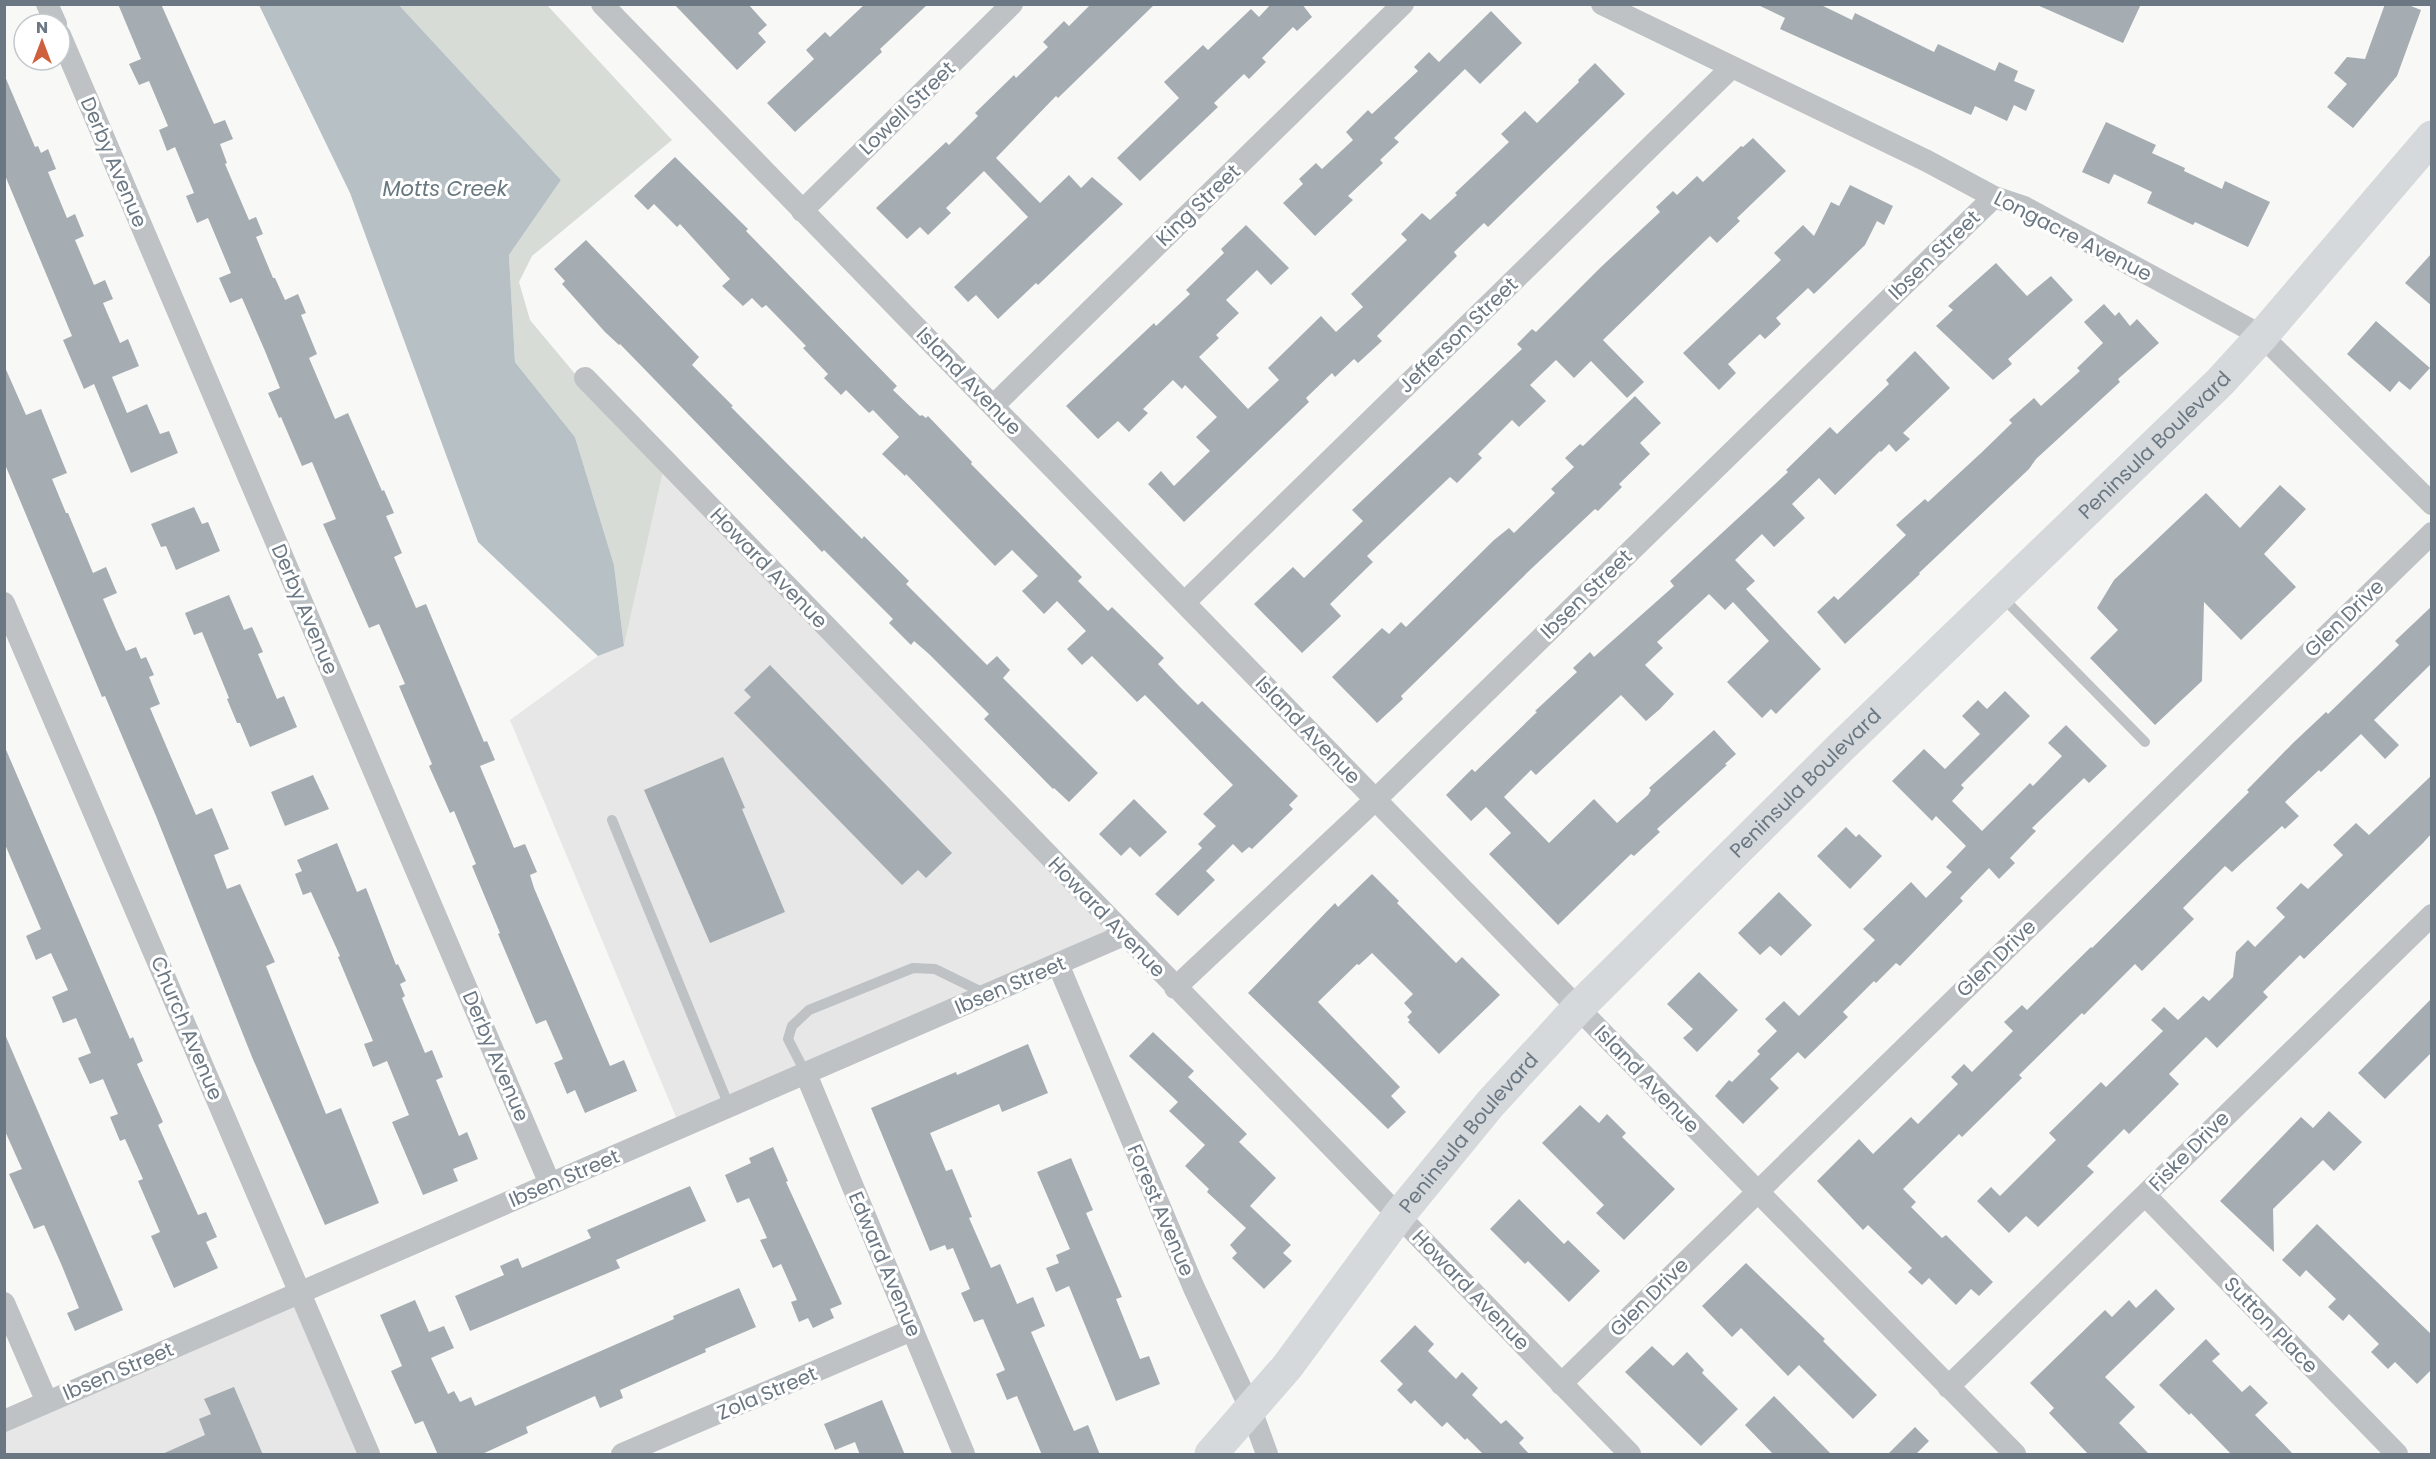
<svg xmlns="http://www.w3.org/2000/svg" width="2436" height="1459" viewBox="0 0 2436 1459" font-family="Poppins,sans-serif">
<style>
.built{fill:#e6e7e6}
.green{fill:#d8dcd6}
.water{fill:#b7c1c5}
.building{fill:#a6adb2}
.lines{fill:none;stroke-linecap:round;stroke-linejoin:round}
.service{stroke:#bec2c5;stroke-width:10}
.minor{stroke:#bec2c5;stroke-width:22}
.primary{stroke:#d5d9dc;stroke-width:33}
.labels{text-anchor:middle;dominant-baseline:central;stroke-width:6;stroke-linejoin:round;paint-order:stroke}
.street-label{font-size:20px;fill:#6b7883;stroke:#fff}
.water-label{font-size:21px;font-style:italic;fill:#67787f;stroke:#fff}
</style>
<rect width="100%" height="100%" fill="#f8f8f6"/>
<!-- built -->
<path class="built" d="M664,467L1120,939L681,1129L510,720L598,656L624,646Z
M304,1300L370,1454H5L4,1431Z"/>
<!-- green -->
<path class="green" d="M399,5H547L672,140L532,256L519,282L530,320L586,387L664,467L624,646L614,565L575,437L515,362L509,255L561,180Z"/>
<!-- water -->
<path class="water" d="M259,5H399L561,180L509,255L515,362L575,437L614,565L624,646L598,656L478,542L350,193Z"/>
<!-- building -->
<path class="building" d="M118,4H161L214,124L225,120L233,139L220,144L227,163L225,164L249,220L256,217L263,234L256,237L273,278H275L285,300L298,294L306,313L301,315L317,354L309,358L335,419L348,413L382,491L384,490L394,513L386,516L402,553L394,557L416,608L426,604L484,742L487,741L495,760L480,766L514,848L525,844L537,872L530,875L534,888L610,1066L624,1060L637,1091L585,1113L575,1090L567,1094L554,1063L563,1059L546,1020L536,1024L498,934L500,933L472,866L476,864L454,811L450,813L429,766L432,764L399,686L405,684L379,624L369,628L323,524L336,519L312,462L302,466L281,417L279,418L268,393L280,388L265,351L242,298L230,303L219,278L231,273L208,218L197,223L186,196L194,193L175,147L167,151L159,130L168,126L149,81L139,85L129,64L141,59Z
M674,4H748L767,25L758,33L766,42L737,70Z
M865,4H928L880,49L882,52L795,132L767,103L814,59L806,50L825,32L830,37Z
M1091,4H1155L1058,98L1056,96L996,158L1040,203L1069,175L1081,188L1092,177L1123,204L1038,285L1036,283L998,319L976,295L968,302L954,287L1028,217L984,171L946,208L951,213L928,235L920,227L907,239L876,208L946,142L949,145L978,116L975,113L1014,75L1016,78L1048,47L1043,42L1064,21L1069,26Z
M1271,4H1302L1312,17L1297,31L1293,27L1262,58L1266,62L1249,79L1244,74L1214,103L1218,107L1140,181L1117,158L1179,98L1164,82L1203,45L1208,50L1251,9L1259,17Z
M1756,4H1819L1852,20L1855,13L1934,52L1938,44L1995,71L1999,62L2018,71L2014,81L2035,90L2026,111L2014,105L2007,121L1975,106L1971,115L1780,29L1785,18Z
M2035,4H2141L2123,43Z
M2385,4H2406L2421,10L2397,76L2353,128L2327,107L2347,84L2334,73L2347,57L2365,59Z
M1491,11L1522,43L1480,84L1465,69L1394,138L1399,142L1380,160L1383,163L1348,196L1353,200L1315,236L1283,203L1303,184L1299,179L1316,163L1322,169L1353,140L1346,132L1368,110L1372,114L1418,71L1414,67L1429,52L1439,62Z
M1595,63L1625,94L1488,227L1484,223L1454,252L1457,256L1377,336L1382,341L1358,363L1354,359L1335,377L1332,373L1306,398L1309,402L1184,522L1148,484L1161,471L1174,486L1210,451L1196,437L1217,417L1185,385L1182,389L1173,380L1143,409L1148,413L1129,432L1118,421L1098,439L1066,406L1154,323L1156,326L1190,294L1186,290L1224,253L1221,249L1246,225L1289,268L1271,285L1257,270L1226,300L1239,313L1216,335L1219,338L1199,357L1248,409L1279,380L1268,368L1321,316L1336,332L1363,307L1351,294L1407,240L1401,234L1422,213L1430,220L1457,195L1455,193L1509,142L1501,134L1525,111L1537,123L1579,82L1578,80Z
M4,74L35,147L38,146L41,153L48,149L56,169L48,172L67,218L75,214L84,236L75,240L94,285L105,280L113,299L103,303L120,343L128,339L139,366L112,377L127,413L147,404L160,434L169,431L178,453L131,473L94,384L84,389L63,340L72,336L4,173Z
M2106,122L2156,145L2152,153L2185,168L2184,171L2222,189L2225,181L2270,202L2248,247L2195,222L2193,225L2147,203L2152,192L2114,174L2109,184L2082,172Z
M1753,138L1786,171L1737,218L1740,221L1717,243L1710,236L1603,340L1644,382L1627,398L1591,361L1574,378L1556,360L1530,385L1546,401L1519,427L1512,420L1478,454L1482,458L1457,483L1450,477L1367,556L1373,562L1330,604L1341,616L1302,653L1254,604L1293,567L1304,578L1363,521L1352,510L1522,349L1517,344L1532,329L1536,332L1601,267L1660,212L1656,207L1673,191L1677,195L1697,176L1703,182L1741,146L1743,147Z
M675,157L748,229L746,231L897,386L893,390L920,416L922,415L926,418L928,416L972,462L971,464L1082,577L1078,581L1108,611L1112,607L1164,658L1158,664L1179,686L1198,705L1202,701L1298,796L1289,805L1293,809L1252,849L1249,847L1242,853L1233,844L1206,871L1215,880L1178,916L1155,894L1202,848L1198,844L1216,826L1203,814L1233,785L1145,695L1137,702L1092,656L1082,665L1067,649L1086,631L1057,601L1044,614L1022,591L1038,576L1012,550L995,566L906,474L905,476L882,454L899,437L873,410L869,413L846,390L841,395L824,378L828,374L803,348L806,346L766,305L762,308L752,298L743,306L722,286L730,279L680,224L677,227L654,204L648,210L634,196Z
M1850,185L1893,206L1884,225L1877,221L1865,245L1814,294L1808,288L1776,318L1781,324L1765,339L1760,334L1728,364L1736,373L1719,390L1683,353L1781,260L1774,253L1803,225L1814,236L1831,202L1839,206Z
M586,240L699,357L692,365L733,406L731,407L862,539L864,536L909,581L906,584L987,665L997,656L1010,670L1003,678L1098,773L1069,802L1054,788L1053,789L984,719L989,714L929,654L914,641L911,645L889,623L893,619L824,550L822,552L620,344L619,345L605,332L562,284L565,281L554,269Z
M2432,253V306L2405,283Z
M1996,263L2027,296L2051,276L2073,300L2008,359L2012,364L1993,380L1936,326L1953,310L1948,306Z
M2104,304L2115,316L2119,312L2130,326L2137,319L2159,343L2118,379L2120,382L2036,459L2029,469L1919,573L1920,574L1845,644L1817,612L1834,596L1838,600L1906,535L1896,525L1925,499L1928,502L1981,453L2012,423L2009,420L2034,398L2041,406L2080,371L2077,368L2103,343L2084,322Z
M2376,321L2430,368L2410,390L2399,381L2390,392L2347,354Z
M1915,351L1950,388L1903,433L1910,439L1896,452L1889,444L1881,452L1880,451L1835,495L1819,478L1792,504L1805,518L1774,547L1762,534L1735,560L1755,581L1746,589L1821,669L1776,714L1771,709L1762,718L1727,682L1769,641L1733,602L1725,610L1709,594L1657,642L1663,648L1645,665L1674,694L1660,709L1646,721L1621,695L1536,775L1531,770L1504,797L1549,843L1594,799L1617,823L1648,795L1651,790L1649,788L1714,730L1736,754L1725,764L1727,765L1657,829L1660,832L1634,856L1631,854L1558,925L1489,854L1511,833L1486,807L1471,821L1446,795L1472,769L1475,772L1537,712L1535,711L1577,672L1573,668L1590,652L1594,657L1674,586L1670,581L1788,472L1786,470L1830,427L1837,434L1889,384L1886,380Z
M4,365L26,415L41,409L67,473L52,479L66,513H68L93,573L106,567L117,593L103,599L118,634L126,651L136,647L141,659L146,657L154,675L149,677L160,704L150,708L170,755L196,815L212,808L229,849L214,855L227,889L240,884L275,962L266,966L326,1114L341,1108L379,1203L325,1225L252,1057L156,816L105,696L102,697L4,462Z
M1635,396L1661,423L1640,443L1650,454L1619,484L1622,487L1598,511L1595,509L1531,569L1401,696L1403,699L1377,723L1332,677L1382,628L1389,634L1401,622L1406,627L1494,540L1509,528L1514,533L1555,493L1551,489L1574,467L1565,458L1580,444L1583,446Z
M2280,485L2306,509L2264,554L2296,587L2241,640L2204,602L2202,681L2155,725L2090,658L2118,630L2097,608L2114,580L2206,493L2240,528Z
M194,507L202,524L208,522L220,551L176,570L166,546L161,547L151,524Z
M229,595L244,630L252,627L263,652L258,654L277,699L284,696L297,727L250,747L240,723H237L227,699L229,698L202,632L194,635L185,613Z
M2432,606V663L2374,720L2399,745L2385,759L2361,734L2321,772L2319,770L2285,802L2299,816L2285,829L2282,826L2232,872L2225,866L2183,908L2194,919L2142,971L2135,964L2084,1015L2082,1013L2019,1075L2022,1078L1962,1137L1959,1134L1903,1189L1916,1202L1911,1207L1942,1238L1946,1235L1993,1282L1979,1296L1971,1289L1956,1305L1929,1278L1922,1285L1908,1272L1912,1268L1868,1225L1863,1230L1817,1181L1859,1139L1873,1154L1911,1117L1918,1124L1958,1084L1951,1077L1964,1064L1972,1072L2013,1031L2004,1022L2022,1005L2027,1010L2091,947L2092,948L2249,792L2247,790L2293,743L2326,712L2328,714L2399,645L2395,641Z
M770,665L952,853L926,878L918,870L902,885L734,713L751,697L744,690Z
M2005,691L2030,716L1961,785L1964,788L1952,801L1982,831L2030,783L2033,786L2062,756L2048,743L2066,725L2107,766L2089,783L2084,778L2032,828L2036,831L2010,858L2015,863L1999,879L1989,868L1960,898L1963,901L1900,966L1896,963L1876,983L1874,981L1843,1012L1848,1017L1805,1059L1798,1052L1770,1079L1779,1088L1743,1124L1715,1096L1729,1080L1732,1082L1760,1054L1757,1051L1777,1031L1765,1019L1784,1001L1799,1016L1875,940L1863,929L1911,882L1926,898L1952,872L1946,867L1966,846L1936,816L1932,821L1892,781L1924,749L1945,769L1980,734L1962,716L1978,700L1987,709Z
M4,745L130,1039L133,1037L143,1061L137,1064L163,1122L158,1125L198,1215L206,1212L217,1237L206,1242L218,1268L174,1288L151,1236L160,1232L138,1181L143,1179L125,1139L120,1141L110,1117L118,1114L103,1079L90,1084L78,1058L91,1053L76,1018L63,1023L52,997L68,990L51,953L36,960L26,936L41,929L4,842Z
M723,757L745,808L742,809L785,912L710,943L644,790Z
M313,775L329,809L285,826L271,792Z
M2432,775V833L2423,843L2304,959L2300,955L2263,992L2268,997L2217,1048L2206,1037L2169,1074L2179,1084L2129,1134L2124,1129L2087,1166L2094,1172L2038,1227L2026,1216L2009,1233L1977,1201L1991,1187L2000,1196L2056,1140L2049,1133L2101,1082L2106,1087L2163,1031L2151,1020L2164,1007L2178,1020L2203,996L2209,1001L2233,977L2236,952L2248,940L2255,947L2285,917L2276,908L2301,883L2308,889L2343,855L2333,845L2356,823L2369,835Z
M1134,799L1167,832L1140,857L1130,847L1121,856L1099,834Z
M1846,827L1856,837L1859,834L1882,856L1850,889L1817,856Z
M337,843L357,892L366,888L396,965L398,964L406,981L400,984L405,996L402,998L425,1053L432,1050L443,1077L436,1080L459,1136L467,1132L478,1159L453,1169L458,1181L423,1195L392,1122L409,1115L387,1061L373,1067L364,1044L373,1041L338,957L340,956L311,892L303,895L295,874L302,871L297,860Z
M1372,874L1399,901L1397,903L1456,963L1462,957L1500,995L1439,1054L1408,1022L1410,1020L1407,1017L1412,1012L1404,1003L1413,994L1372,953L1359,965L1357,964L1318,1002L1400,1087L1391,1096L1406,1112L1388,1129L1248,993L1335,903L1338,907Z
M1779,892L1812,925L1781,956L1770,946L1760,955L1738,933Z
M1699,972L1738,1010L1697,1052L1683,1038L1693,1029L1667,1004Z
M2432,998V1052L2385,1099L2358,1073Z
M4,1032L123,1310L75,1331L67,1313L79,1308L62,1266L44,1225L34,1229L9,1174L22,1169L4,1129Z
M1153,1032L1194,1071L1188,1077L1247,1134L1239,1142L1276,1178L1250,1206L1291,1245L1283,1253L1292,1261L1264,1289L1232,1258L1237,1253L1230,1245L1246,1228L1207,1192L1209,1189L1185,1166L1205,1145L1169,1111L1178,1102L1129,1056Z
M1028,1044L1048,1093L1002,1112L999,1104L930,1133L946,1171L952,1169L972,1217L969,1218L991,1268L1000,1264L1017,1304L1033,1297L1045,1326L1031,1332L1074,1431L1088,1425L1100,1455H1042L1017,1396L1007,1400L996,1374L1005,1370L983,1319L974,1322L961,1293L970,1289L953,1248L947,1250L945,1245L930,1251L871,1108L956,1072L957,1075Z
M1580,1105L1599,1123L1607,1114L1626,1133L1622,1137L1675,1189L1624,1240L1596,1213L1604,1205L1542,1143Z
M2329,1111L2362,1142L2334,1171L2323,1160L2273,1209L2274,1252L2220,1201L2301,1117L2313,1128Z
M773,1147L788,1181L786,1182L842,1304L830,1309L834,1318L813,1328L808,1318L799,1322L791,1302L797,1300L781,1264L773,1268L760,1240L767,1238L749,1198L737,1203L725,1175L751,1163L749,1158Z
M1071,1158L1093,1210L1086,1213L1122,1297L1116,1299L1140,1359L1149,1356L1160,1384L1116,1401L1069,1286L1056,1292L1046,1268L1059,1263L1056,1255L1070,1249L1037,1172Z
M690,1186L706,1221L616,1260L620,1268L470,1331L455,1296L504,1275L500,1266L518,1258L522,1268L591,1238L587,1230Z
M1519,1199L1564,1244L1568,1240L1600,1271L1569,1302L1528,1261L1525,1264L1490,1229Z
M2317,1224L2432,1335V1369L2417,1384L2395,1362L2388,1369L2371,1352L2379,1344L2349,1314L2343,1321L2328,1307L2336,1299L2306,1270L2300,1277L2282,1260Z
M1746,1263L1825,1339L1823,1341L1877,1395L1853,1419L1799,1365L1788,1376L1741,1328L1732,1337L1702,1306Z
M739,1288L756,1327L705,1349L706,1352L620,1390L623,1398L600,1408L595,1396L526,1427L528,1433L480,1455H438L423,1421L415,1424L391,1371L402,1366L380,1315L415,1300L429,1332L444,1326L454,1348L431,1358L448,1394L454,1391L460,1402L471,1397L475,1406L674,1319L673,1316Z
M2156,1289L2175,1309L2105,1377L2135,1407L2119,1423L2150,1455H2089L2049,1413L2054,1408L2030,1383L2105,1310L2112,1317L2129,1300L2136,1308Z
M1415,1325L1434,1344L1428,1351L1456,1379L1462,1372L1478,1388L1472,1395L1501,1424L1506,1420L1524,1438L1519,1443L1530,1455H1484L1467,1438L1465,1440L1447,1422L1442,1427L1415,1400L1411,1404L1397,1390L1403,1384L1380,1361Z
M2206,1339L2220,1354L2212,1361L2242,1392L2250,1385L2268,1403L2255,1415L2294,1455H2232L2191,1413L2189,1415L2159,1385Z
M1652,1346L1673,1366L1687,1352L1704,1370L1702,1373L1738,1409L1701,1446L1625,1372Z
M234,1387L263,1455H160L205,1435L199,1419L211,1414L204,1399Z
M1774,1396L1832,1455H1774L1745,1425Z
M882,1400L905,1455H860L855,1442L835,1450L824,1424Z
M1915,1427L1929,1441L1915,1455H1887Z"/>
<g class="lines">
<!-- service -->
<path class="service" d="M2002,597L2145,742
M612,820L729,1106
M806,1074L788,1039L792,1026L809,1010L913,968L935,969L984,993"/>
<!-- minor -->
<path class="minor" d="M47,4L56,24
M602,4L1578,1008L2015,1454
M1602,4L1927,161L1994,197L2024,207L2262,336L2432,504
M60,35L550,1184
M802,211L1012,4
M585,378L1630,1454
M993,406L1403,4
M1185,602L1731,68
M4,603L369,1454
M1058,964L1194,1288L1251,1410L1267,1454
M1175,988L1375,800L1994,197
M806,1074L964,1454
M2145,1195L2397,1454
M4,1303L47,1402
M1561,1384L2432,533
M1948,1387L2432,915
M4,1421L1124,935
M622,1454L912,1330"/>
<!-- primary -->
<path class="primary" id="s1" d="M1211,1454L1287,1367L1399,1215L1490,1104L1578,1008L1839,749L2220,382L2262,336L2432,137"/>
</g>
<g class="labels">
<!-- street labels -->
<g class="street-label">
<text transform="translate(907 108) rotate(-44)">Lowell Street</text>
<text transform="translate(114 162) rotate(67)">Derby Avenue</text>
<text transform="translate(1198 205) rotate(-44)">King Street</text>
<text transform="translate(2073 236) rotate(27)">Longacre Avenue</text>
<text transform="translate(1934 255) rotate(-44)">Ibsen Street</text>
<text transform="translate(1458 335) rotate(-44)">Jefferson Street</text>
<text transform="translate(969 381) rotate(46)">Island Avenue</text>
<text stroke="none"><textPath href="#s1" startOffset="1384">Peninsula Boulevard</textPath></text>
<text transform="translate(769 568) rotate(46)">Howard Avenue</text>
<text transform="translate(1586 594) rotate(-44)">Ibsen Street</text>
<text transform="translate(305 609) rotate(67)">Derby Avenue</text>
<text transform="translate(2344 618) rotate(-44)">Glen Drive</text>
<text transform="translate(1308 730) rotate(46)">Island Avenue</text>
<text stroke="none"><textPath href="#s1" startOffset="898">Peninsula Boulevard</textPath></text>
<text transform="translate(1107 917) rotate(46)">Howard Avenue</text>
<text transform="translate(1996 958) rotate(-44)">Glen Drive</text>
<text transform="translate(1010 985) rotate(-23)">Ibsen Street</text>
<text transform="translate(187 1028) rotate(67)">Church Avenue</text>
<text transform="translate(496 1056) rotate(67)">Derby Avenue</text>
<text transform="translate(1647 1079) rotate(46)">Island Avenue</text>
<text stroke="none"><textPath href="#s1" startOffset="412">Peninsula Boulevard</textPath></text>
<text transform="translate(2189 1151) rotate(-45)">Fiske Drive</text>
<text transform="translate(564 1178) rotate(-23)">Ibsen Street</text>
<text transform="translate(1161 1210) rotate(67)">Forest Avenue</text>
<text transform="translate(885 1264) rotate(67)">Edward Avenue</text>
<text transform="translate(1471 1290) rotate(46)">Howard Avenue</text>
<text transform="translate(1649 1297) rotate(-45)">Glen Drive</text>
<text transform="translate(2271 1325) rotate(46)">Sutton Place</text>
<text transform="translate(118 1371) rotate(-23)">Ibsen Street</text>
<text transform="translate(767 1393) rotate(-23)">Zola Street</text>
</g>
<!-- water labels -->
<g class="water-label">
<text x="445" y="188">Motts Creek</text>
</g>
</g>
<!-- border -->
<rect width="2436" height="1459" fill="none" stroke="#6b7883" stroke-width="12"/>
<!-- north arrow -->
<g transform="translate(42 42)"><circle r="28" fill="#ffffff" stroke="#c4c9cd" stroke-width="1.5"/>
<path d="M0-4.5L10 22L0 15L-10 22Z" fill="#cf603f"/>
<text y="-9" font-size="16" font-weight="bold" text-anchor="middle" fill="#6b7883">N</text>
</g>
</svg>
